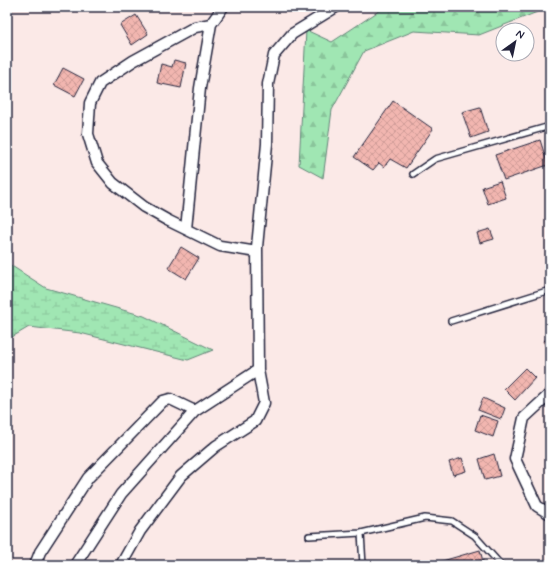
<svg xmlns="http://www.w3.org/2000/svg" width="557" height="572" viewBox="0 0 557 572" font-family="Mynerve,sans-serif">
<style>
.forest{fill:url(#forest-firs);stroke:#618477}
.wetland{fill:url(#wetland-marsh);stroke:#618477}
.building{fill:url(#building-cross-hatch);stroke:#22223b}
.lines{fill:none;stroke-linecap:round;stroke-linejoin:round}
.service-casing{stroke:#22223b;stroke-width:8}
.minor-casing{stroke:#22223b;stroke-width:13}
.service{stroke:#fff;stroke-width:5}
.minor{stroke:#fff;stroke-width:10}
</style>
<defs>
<pattern id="forest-firs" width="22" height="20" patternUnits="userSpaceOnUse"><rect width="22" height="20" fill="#a0e6b3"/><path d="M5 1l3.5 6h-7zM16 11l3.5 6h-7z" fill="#8ac59b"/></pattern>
<pattern id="wetland-marsh" width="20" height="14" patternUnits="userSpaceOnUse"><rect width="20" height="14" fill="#a0e6b3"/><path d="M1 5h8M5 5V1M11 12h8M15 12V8" fill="none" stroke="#8ac59b"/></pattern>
<pattern id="building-cross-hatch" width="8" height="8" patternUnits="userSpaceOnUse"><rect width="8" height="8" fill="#f2b6b0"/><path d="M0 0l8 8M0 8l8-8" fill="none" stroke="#cf9c98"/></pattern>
</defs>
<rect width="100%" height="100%" fill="#fbe9e7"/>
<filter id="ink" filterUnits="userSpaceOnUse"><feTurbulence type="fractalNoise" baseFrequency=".025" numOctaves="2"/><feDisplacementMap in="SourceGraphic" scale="8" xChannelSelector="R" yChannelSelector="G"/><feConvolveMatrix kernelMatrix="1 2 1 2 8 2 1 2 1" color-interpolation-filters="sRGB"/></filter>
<g filter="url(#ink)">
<!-- forest -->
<path class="forest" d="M385,7H550L479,35L414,31L364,51L332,110L323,178L299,165L306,30L332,42Z"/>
<!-- wetland -->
<path class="wetland" d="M7,263L46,288L144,316L213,350L188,360L80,333L29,327L7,340Z"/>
<!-- building -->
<path class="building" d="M136,15L148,34L132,45L120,25Z
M174,60L186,63L181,88L157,83L161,64L172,67Z
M63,68L84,79L75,96L54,85Z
M393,101L433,129L406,168L390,159L384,167L379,163L373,170L354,157Z
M480,107L488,132L471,138L462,112Z
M540,140L548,165L504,180L495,155Z
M550,142V151L549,152L546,143Z
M500,181L506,198L488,204L482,187Z
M490,229L494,239L480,243L477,233Z
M181,247L199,258L186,279L168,268Z
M550,338V354L543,341Z
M525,368L535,378L515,400L504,389Z
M483,398L505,408L501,419L478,410Z
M480,415L498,421L493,437L475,430Z
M494,454L500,476L485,480L479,459Z
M462,458L466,471L453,475L449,462Z
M480,550L484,565H432V564Z"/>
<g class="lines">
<!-- service casing -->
<g class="service-casing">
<path id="service" d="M413,174L435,159L550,126
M451,321L550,290
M361,533L363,565
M309,536L361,533L425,518L452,521L475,536L501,565"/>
</g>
<!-- minor casing -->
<g class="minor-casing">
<path id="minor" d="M211,24L195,27L133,61L100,83L90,103L88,134L97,163L113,183L144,207L167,220L220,246L257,252
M186,229L200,88L211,24L223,7
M550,394L524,418L515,459L537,506L550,514
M35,565L40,552L88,478L163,401L170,399L195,411
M75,565L121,494L195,411L258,370
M121,565L140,531L181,476L216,446L255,421L264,403L258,370L257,247L267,144L268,84L274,55L292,34L336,7"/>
</g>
<!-- service -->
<use href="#service" class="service"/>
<!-- minor -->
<use href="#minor" class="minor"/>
</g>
</g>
<!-- margin -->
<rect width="557" height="572" fill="none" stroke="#fff" stroke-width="24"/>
<rect x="12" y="12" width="533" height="548" fill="none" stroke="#22223b" stroke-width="1.5" filter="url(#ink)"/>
<!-- north arrow -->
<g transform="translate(515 42) rotate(33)"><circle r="19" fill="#ffffff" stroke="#a7a7b1"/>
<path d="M0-3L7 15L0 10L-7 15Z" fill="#22223b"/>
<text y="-6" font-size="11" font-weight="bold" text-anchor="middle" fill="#22223b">N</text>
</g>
</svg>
